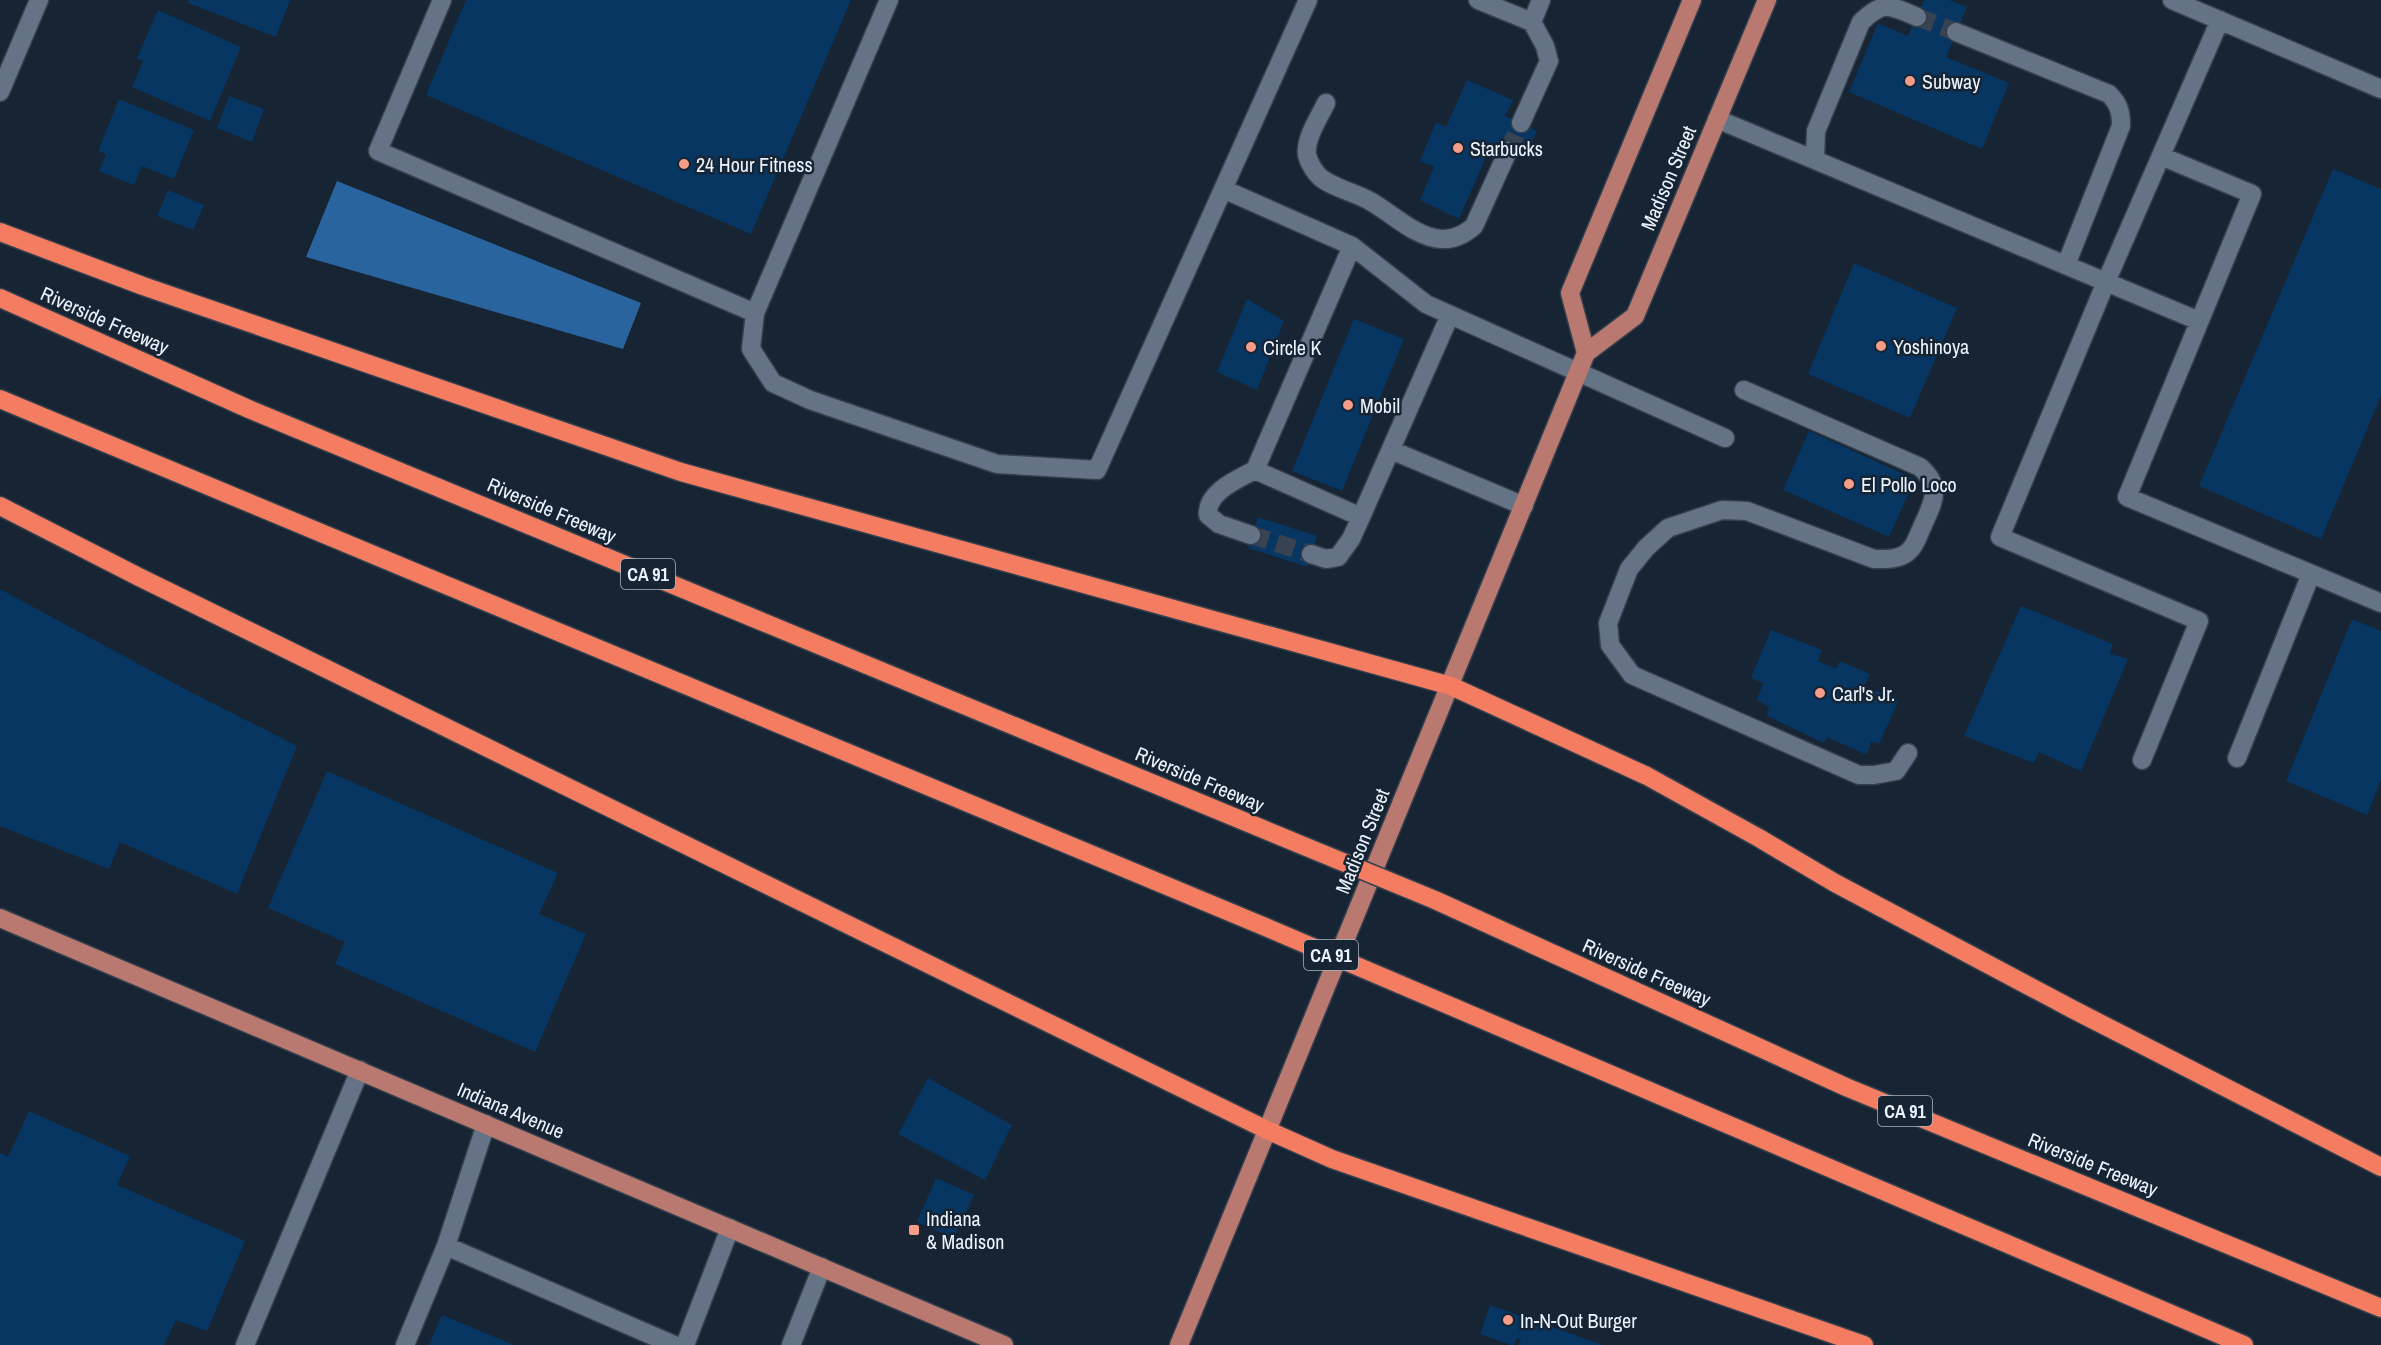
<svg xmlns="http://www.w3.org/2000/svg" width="2381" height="1345" viewBox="0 0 2381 1345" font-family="'Archivo Narrow',sans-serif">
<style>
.water{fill:#29649e}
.building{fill:#063661}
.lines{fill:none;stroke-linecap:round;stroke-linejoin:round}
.minor-tunnel{stroke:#374351;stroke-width:18;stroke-dasharray:18 9;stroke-linecap:butt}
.minor-casing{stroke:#36404c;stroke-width:21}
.major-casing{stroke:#36404c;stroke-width:21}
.highway-casing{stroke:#36404c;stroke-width:21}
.minor{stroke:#647486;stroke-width:18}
.major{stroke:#ba7970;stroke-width:18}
.highway{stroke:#f37c61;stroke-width:18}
.highway-bridge-casing{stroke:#36404c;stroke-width:21;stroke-linecap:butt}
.highway-bridge{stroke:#f37c61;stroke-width:18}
.poi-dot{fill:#f49e89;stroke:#172433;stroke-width:2}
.labels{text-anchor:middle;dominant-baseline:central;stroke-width:5;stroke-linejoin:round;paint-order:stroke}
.shield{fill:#172433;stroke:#abb6c1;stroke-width:1.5}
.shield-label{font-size:18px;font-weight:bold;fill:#eaf4fe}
.poi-label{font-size:20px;fill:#eaf4fe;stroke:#172433;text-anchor:start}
.street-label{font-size:20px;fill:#eaf4fe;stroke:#172433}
</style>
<rect width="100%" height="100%" fill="#172433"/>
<!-- water -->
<path class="water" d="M337,181L641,303L623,349L306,257Z"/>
<!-- building -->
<path class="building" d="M189,0H290L276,37L188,3Z
M466,0H851L751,234L426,95Z
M1924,0H1949L1967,7L1946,57L2009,83L1982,149L1849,92L1878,23L1908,36Z
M158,10L241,47L210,121L132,87L143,61L137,58Z
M1467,80L1513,100L1505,116L1537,131L1525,158L1491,145L1459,219L1420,200L1434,167L1420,161L1436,122L1446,127Z
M229,96L264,109L252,142L217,128Z
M119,99L194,130L174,179L142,166L134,185L99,171L106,154L98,151Z
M2333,169L2381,189V396L2321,539L2199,486Z
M168,190L204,205L193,230L157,216Z
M1854,263L1957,308L1910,418L1808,374Z
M1247,299L1284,321L1257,390L1217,372Z
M1354,319L1404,339L1342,491L1292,471Z
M1809,431L1915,479L1889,537L1783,490Z
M1258,517L1317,536L1308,567L1248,548Z
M0,589L183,688L297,746L237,894L120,842L109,869L0,826Z
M2021,606L2113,644L2110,654L2128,659L2081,771L2039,752L2034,763L1964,736Z
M2352,619L2381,631V780L2367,815L2286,781Z
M1771,630L1822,650L1818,661L1836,669L1840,661L1870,674L1864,686L1899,700L1879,744L1871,742L1867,755L1827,737L1824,743L1767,716L1769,707L1757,700L1763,683L1751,678Z
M327,771L558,873L539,914L586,934L535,1052L335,964L345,942L268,908Z
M928,1078L1012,1125L985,1180L898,1134Z
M29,1111L130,1156L117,1185L245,1241L207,1331L176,1320L164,1345H0V1153L8,1157Z
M936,1178L974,1195L954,1238L917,1222Z
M1490,1305L1603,1345H1519L1521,1340L1517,1338L1514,1345H1511L1480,1334Z
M442,1315L514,1345H429Z"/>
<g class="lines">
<!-- minor-tunnel -->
<path class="minor-tunnel" d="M1917,17L1956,32
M1508,151L1521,123
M1251,535L1311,554"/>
<!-- minor casing -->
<g class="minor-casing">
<path id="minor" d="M442,0L378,151L755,313
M889,0L755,313L751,349L773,383L810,400L997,464L1097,470L1308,0
M1478,0L1532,22L1541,0
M2172,0L2381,89
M1956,32L2109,94C2119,104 2121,112 2121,126L2066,265
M0,92L39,0
M1326,103C1319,118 1305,138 1307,155C1309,163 1315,173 1321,178C1334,188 1353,192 1368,200C1391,212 1414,237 1441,239C1454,240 1465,234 1474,226L1508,151
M1717,119L2106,282L2220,20
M1521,123L1549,61L1545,46L1532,22
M2161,156L2252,194L2127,497L2381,603
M1815,159L1816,131L1861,22C1884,0 1889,5 1917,17
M1223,189L1352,246L1426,304L1725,438
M1352,246L1255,470L1361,517L1450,315
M1744,390L1920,467C1943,487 1933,502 1923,525C1919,533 1916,544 1910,550C1901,560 1886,559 1874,559L1747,511L1722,510L1668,528L1646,548L1629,569L1608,623L1610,645L1632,675L1859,775H1874L1896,771L1908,753
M1391,450L1524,506
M1251,535L1219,524L1208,515C1206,492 1238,479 1255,470
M1311,554L1326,559L1338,557L1351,539L1361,517
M2237,758L2311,574
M2142,760L2199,621L2000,537L2106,282L2199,321
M446,1246L674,1345
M245,1345L360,1070
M405,1345L446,1246L486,1124
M685,1345L730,1228
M791,1345L822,1267"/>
</g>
<!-- major casing -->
<g class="major-casing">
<path id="major" d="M1586,353L1570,293L1692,0
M0,918L1004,1345
M1179,1345L1586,353L1635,316L1767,0"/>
</g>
<!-- highway casing -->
<g class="highway-casing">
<path id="highway" d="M0,232L143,286L681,472L1451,686L1647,776L1759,838L1835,883L2074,1010L2381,1167
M0,298L251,410L1299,844
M0,399L1263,926
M0,506L141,578L1267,1130L1332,1159L1864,1345
M1435,900L1846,1087L2381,1308
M1399,984L2244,1345"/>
</g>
<!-- minor -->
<use href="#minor" class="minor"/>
<!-- major -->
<use href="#major" class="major"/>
<!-- highway -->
<use href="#highway" class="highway"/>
<!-- highway-bridge casing -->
<g class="highway-bridge-casing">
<path id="highway-bridge" d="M1299,844L1435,900
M1263,926L1399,984"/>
</g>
<!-- highway-bridge -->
<use href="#highway-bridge" class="highway-bridge"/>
</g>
<!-- markers -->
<g class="poi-dot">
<circle cx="1910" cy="81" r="6"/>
<circle cx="1458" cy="148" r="6"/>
<circle cx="684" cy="164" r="6"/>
<circle cx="1881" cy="346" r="6"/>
<circle cx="1251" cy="347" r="6"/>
<circle cx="1348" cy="405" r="6"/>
<circle cx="1849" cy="484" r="6"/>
<circle cx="1820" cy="693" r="6"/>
<rect x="908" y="1224" width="12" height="12" rx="3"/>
<circle cx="1508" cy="1320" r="6"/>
</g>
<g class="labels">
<!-- shield labels -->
<g class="shield">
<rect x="621" y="559" width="54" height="30" rx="4.5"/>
<rect x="1304" y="940" width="54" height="30" rx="4.5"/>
<rect x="1878" y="1096" width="54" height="30" rx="4.5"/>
</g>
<g class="shield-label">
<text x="648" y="574">CA 91</text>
<text x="1331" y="955">CA 91</text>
<text x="1905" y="1111">CA 91</text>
</g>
<!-- poi labels -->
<g class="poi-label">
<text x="1922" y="81">Subway</text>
<text x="1470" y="148">Starbucks</text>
<text x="696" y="164">24 Hour Fitness</text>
<text x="1893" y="346">Yoshinoya</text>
<text x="1263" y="347">Circle K</text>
<text x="1360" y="405">Mobil</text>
<text x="1861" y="484">El Pollo Loco</text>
<text x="1832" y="693">Carl's Jr.</text>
<text x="926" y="1218">Indiana<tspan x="926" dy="23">&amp; Madison</tspan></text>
<text x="1520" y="1320">In-N-Out Burger</text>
</g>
<!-- street labels -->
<g class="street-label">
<text transform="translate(1668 178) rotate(-67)">Madison Street</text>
<text transform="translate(105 320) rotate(24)">Riverside Freeway</text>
<text transform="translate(552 510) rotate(23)">Riverside Freeway</text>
<text transform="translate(1200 779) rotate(23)">Riverside Freeway</text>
<text transform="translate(1362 841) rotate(-68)">Madison Street</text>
<text transform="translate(1647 972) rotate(24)">Riverside Freeway</text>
<text transform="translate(511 1110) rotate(23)">Indiana Avenue</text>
<text transform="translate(2093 1164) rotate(22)">Riverside Freeway</text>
</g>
</g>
</svg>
